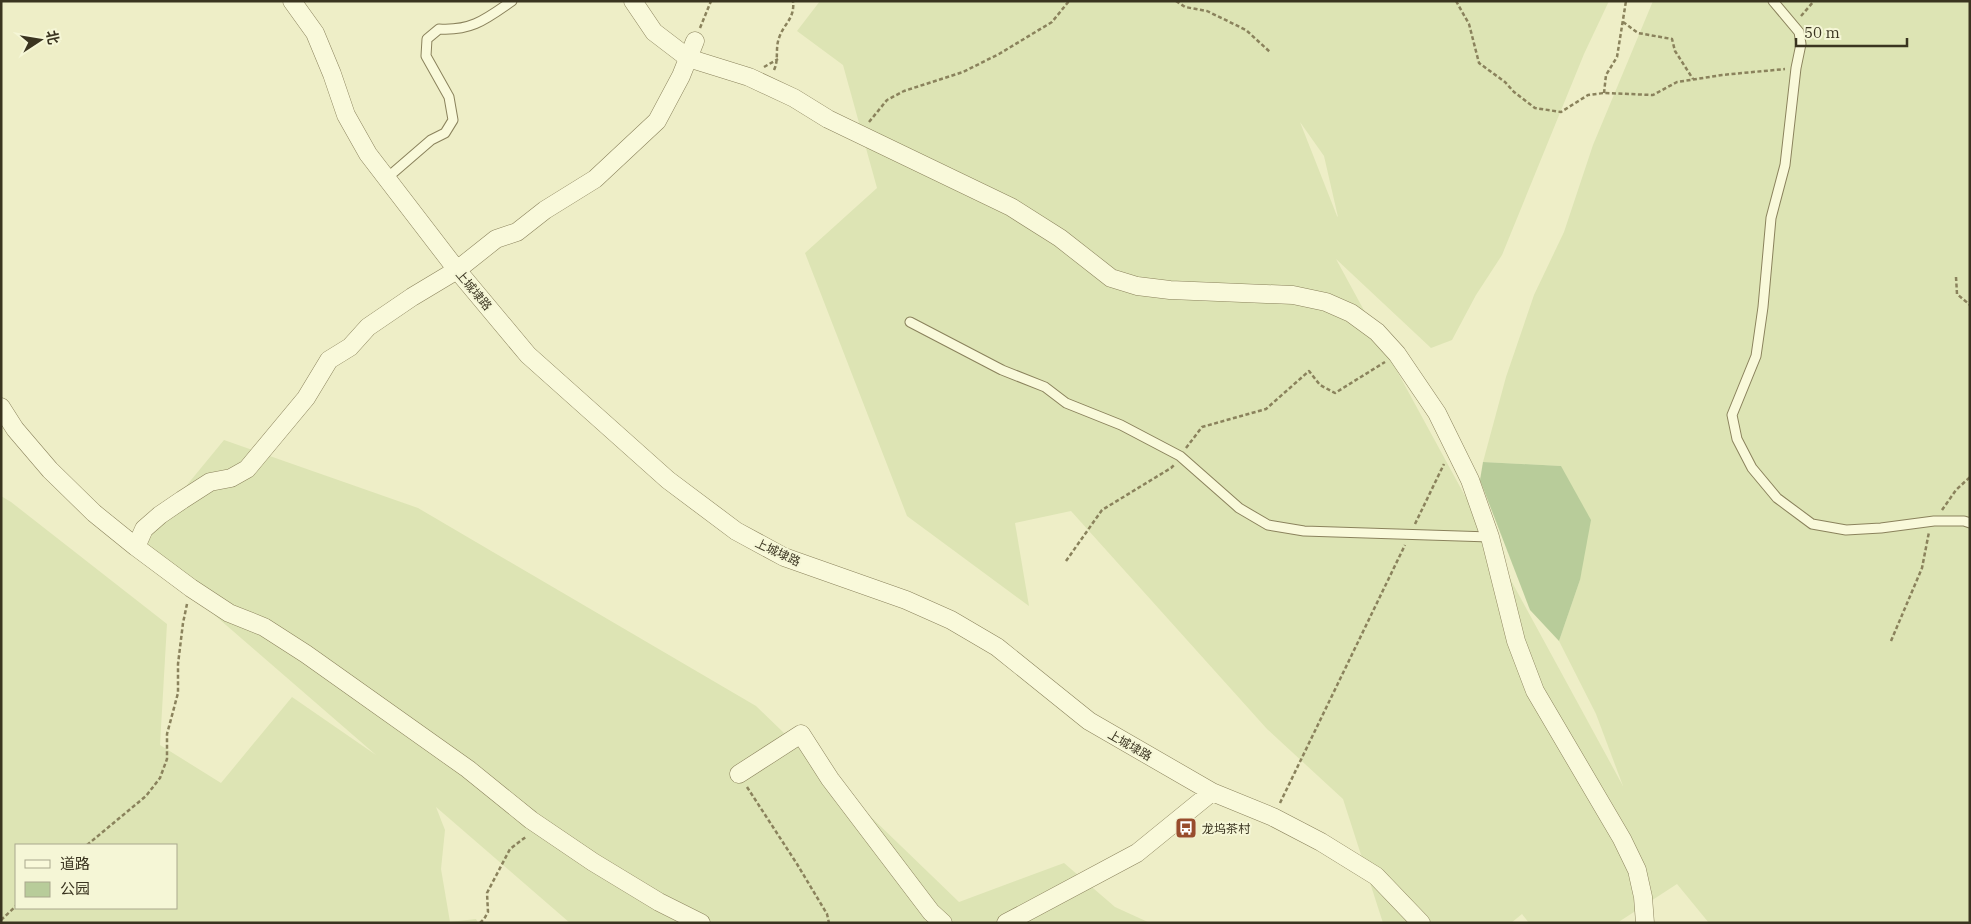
<svg xmlns="http://www.w3.org/2000/svg" width="1971" height="924" viewBox="0 0 1971 924" font-family="'IBM Plex Serif','Noto Sans SC',serif">
<style>
.farmland{fill:#dde4b4;fill-rule:evenodd}
.green{fill:#b8cc9a}
.lines{fill:none;stroke-linecap:round;stroke-linejoin:round}
.service-casing{stroke:#8a825c;stroke-width:11}
.minor-casing{stroke:#8a825c;stroke-width:19}
.path{stroke:#8a825c;stroke-width:2.5;stroke-dasharray:4 2.5;stroke-linecap:butt}
.service{stroke:#f9f9da;stroke-width:9}
.minor{stroke:#f9f9da;stroke-width:18}
.labels{text-anchor:middle;dominant-baseline:central;stroke-width:4;stroke-linejoin:round;paint-order:stroke}
.street-label{font-size:12px;fill:#3a3420;stroke:#f5f6d6}
.poi-label{font-size:12px;fill:#3a3420;stroke:#f5f6d6;text-anchor:start}
</style>
<rect width="100%" height="100%" fill="#eeeec7"/>
<!-- farmland -->
<path class="farmland" d="M820,1H1609L1584,54L1502,255L1476,295L1452,340L1431,348L1336,259L1623,786L1596,714L1559,641L1580,580L1561,466L1483,462L1506,377L1534,295L1564,232L1593,145L1653,1H1970V923H1709L1677,884L1617,923H1529L1522,914L1511,923H1383L1343,799L1267,729L1071,511L1015,523L1029,606L907,516L805,253L877,188L843,65L797,31ZM1300,122L1324,156L1338,217L1337,216Z
M224,440L418,508L756,706L959,902L1064,863L1115,907L1150,923H570L436,807L445,830L441,869L450,922L476,919L478,923H1V496L11,502L167,624L160,745L221,783L292,697L376,755L136,547ZM16,845H176V908H16Z"/>
<!-- green -->
<path class="green" d="M1483,462L1561,466L1591,520L1580,580L1559,641L1530,610L1480,480Z"/>
<g class="lines">
<!-- service casing -->
<g class="service-casing">
<path id="service" d="M1773,1L1799,32L1801,44L1796,68L1785,165L1771,218L1763,307L1756,356L1732,415L1737,439L1752,468L1777,498L1812,524L1846,530L1881,528L1934,521H1964L1970,523
M387,178L431,140L445,133L453,120L449,97L426,56L427,39L439,29C472,31 486,19 512,1
M910,322L1002,370L1045,387L1066,403L1121,425L1180,456L1239,508L1268,525L1304,531L1490,537"/>
</g>
<!-- minor casing -->
<g class="minor-casing">
<path id="minor" d="M292,1L315,33L332,74L346,115L368,154L457,270L528,355L668,480L736,531L784,557L906,600L951,620L997,647L1089,721L1212,792L1273,817L1321,842L1376,876L1421,923
M633,1L654,32L688,58L749,77L794,98L828,119L1011,207L1060,238L1111,278L1137,286L1170,290L1293,295L1326,302L1351,313L1377,332L1397,354L1437,413L1470,480L1490,537L1516,641L1535,691L1622,839L1637,870L1643,897L1645,923
M1,407L15,429L50,470L94,513L136,547L191,588L229,613L264,627L306,654L468,769L531,820L593,862L659,902L701,923
M136,547L144,529L160,515L182,500L210,482L231,478L247,469L306,398L329,360L350,347L368,327L412,297L457,270L496,239L517,232L545,210L595,179L657,121L681,76L695,41
M739,774L801,734L830,779L931,912L943,923
M1006,923L1137,853L1212,792"/>
</g>
<!-- path -->
<path class="path" d="M1176,1L1185,7L1207,11L1246,30L1270,52
M1456,1L1469,24L1479,63L1505,82L1514,92L1535,108L1561,112L1588,95L1604,93L1653,95L1677,82L1722,75L1785,69
M1801,16L1814,1
M1623,22L1638,33L1672,39L1675,51L1693,79
M700,28L711,1
M764,67L778,59
M774,70C779,60 775,49 779,38C784,23 795,19 793,1
M1604,93L1606,75L1617,57L1626,1
M869,122L887,100L904,91L963,72L999,54L1052,22L1069,1
M1956,277L1957,294L1970,305
M1186,448L1202,427L1266,409L1309,371L1320,385L1335,393L1385,362
M1942,510L1956,490L1970,477
M1415,524L1444,464
M1066,561L1102,510L1171,468L1174,465
M1891,641L1922,568L1929,532
M747,787L797,864L827,914L829,923
M1280,803L1405,545
M87,845L146,796L160,778L167,759V734L178,693V664L183,623L187,604
M1,920L16,906
M480,923L484,919L488,912L487,893L510,849L527,836"/>
<!-- service -->
<use href="#service" class="service"/>
<!-- minor -->
<use href="#minor" class="minor"/>
</g>
<!-- icons -->
<defs>
<g id="bus-square" transform="scale(1.125)"><rect x="-9" y="-9" width="18" height="18" rx="4" fill="#984c2c" stroke="#f5f6d6"/><path d="M-5-6H5V4H4V6H2V4H-2V6H-4V4H-5ZM-3.5-4V0h7V-4ZM-3.5 1.2v1.5H-2V1.2ZM2 1.2v1.5H3.5V1.2Z" fill="#fff"/></g>
</defs>
<g fill-rule="evenodd">
<use href="#bus-square" x="1186" y="828"/>
</g>
<g class="labels">
<!-- street labels -->
<g class="street-label">
<text transform="translate(474 290) rotate(50)">上城埭路</text>
<text transform="translate(778 552) rotate(25)">上城埭路</text>
<text transform="translate(1130 745) rotate(30)">上城埭路</text>
</g>
<!-- poi labels -->
<g class="poi-label">
<text x="1202" y="828">龙坞茶村</text>
</g>
</g>
<!-- border -->
<rect width="1971" height="924" fill="none" stroke="#3a3420" stroke-width="5"/>
<!-- legend -->
<rect x="15" y="844" width="162" height="65" fill="#f5f6d6" stroke="#aaa88d"/>
<rect x="25" y="860" width="25" height="8" fill="#f9f9da" stroke="#aaa88d"/>
<text x="60" y="869" font-size="15" fill="#3a3420">道路</text>
<rect x="25" y="882" width="25" height="15" fill="#b8cc9a" stroke="#aaa88d"/>
<text x="60" y="894" font-size="15" fill="#3a3420">公园</text>
<!-- north arrow -->
<g transform="translate(40 40) rotate(78)" stroke="#f5f6d6" stroke-width="4" paint-order="stroke">
<path d="M0-4L9 19L0 12L-9 19Z" fill="#3a3420"/>
<text y="-8" font-size="14" font-weight="bold" text-anchor="middle" fill="#3a3420">北</text>
</g>
<!-- scale -->
<path d="M1796 38v8h111v-8" fill="none" stroke="#3a3420" stroke-width="2.5"/>
<text x="1804" y="38" font-size="15" fill="#3a3420" stroke="#f5f6d6" stroke-width="4" paint-order="stroke">50 m</text>
</svg>
